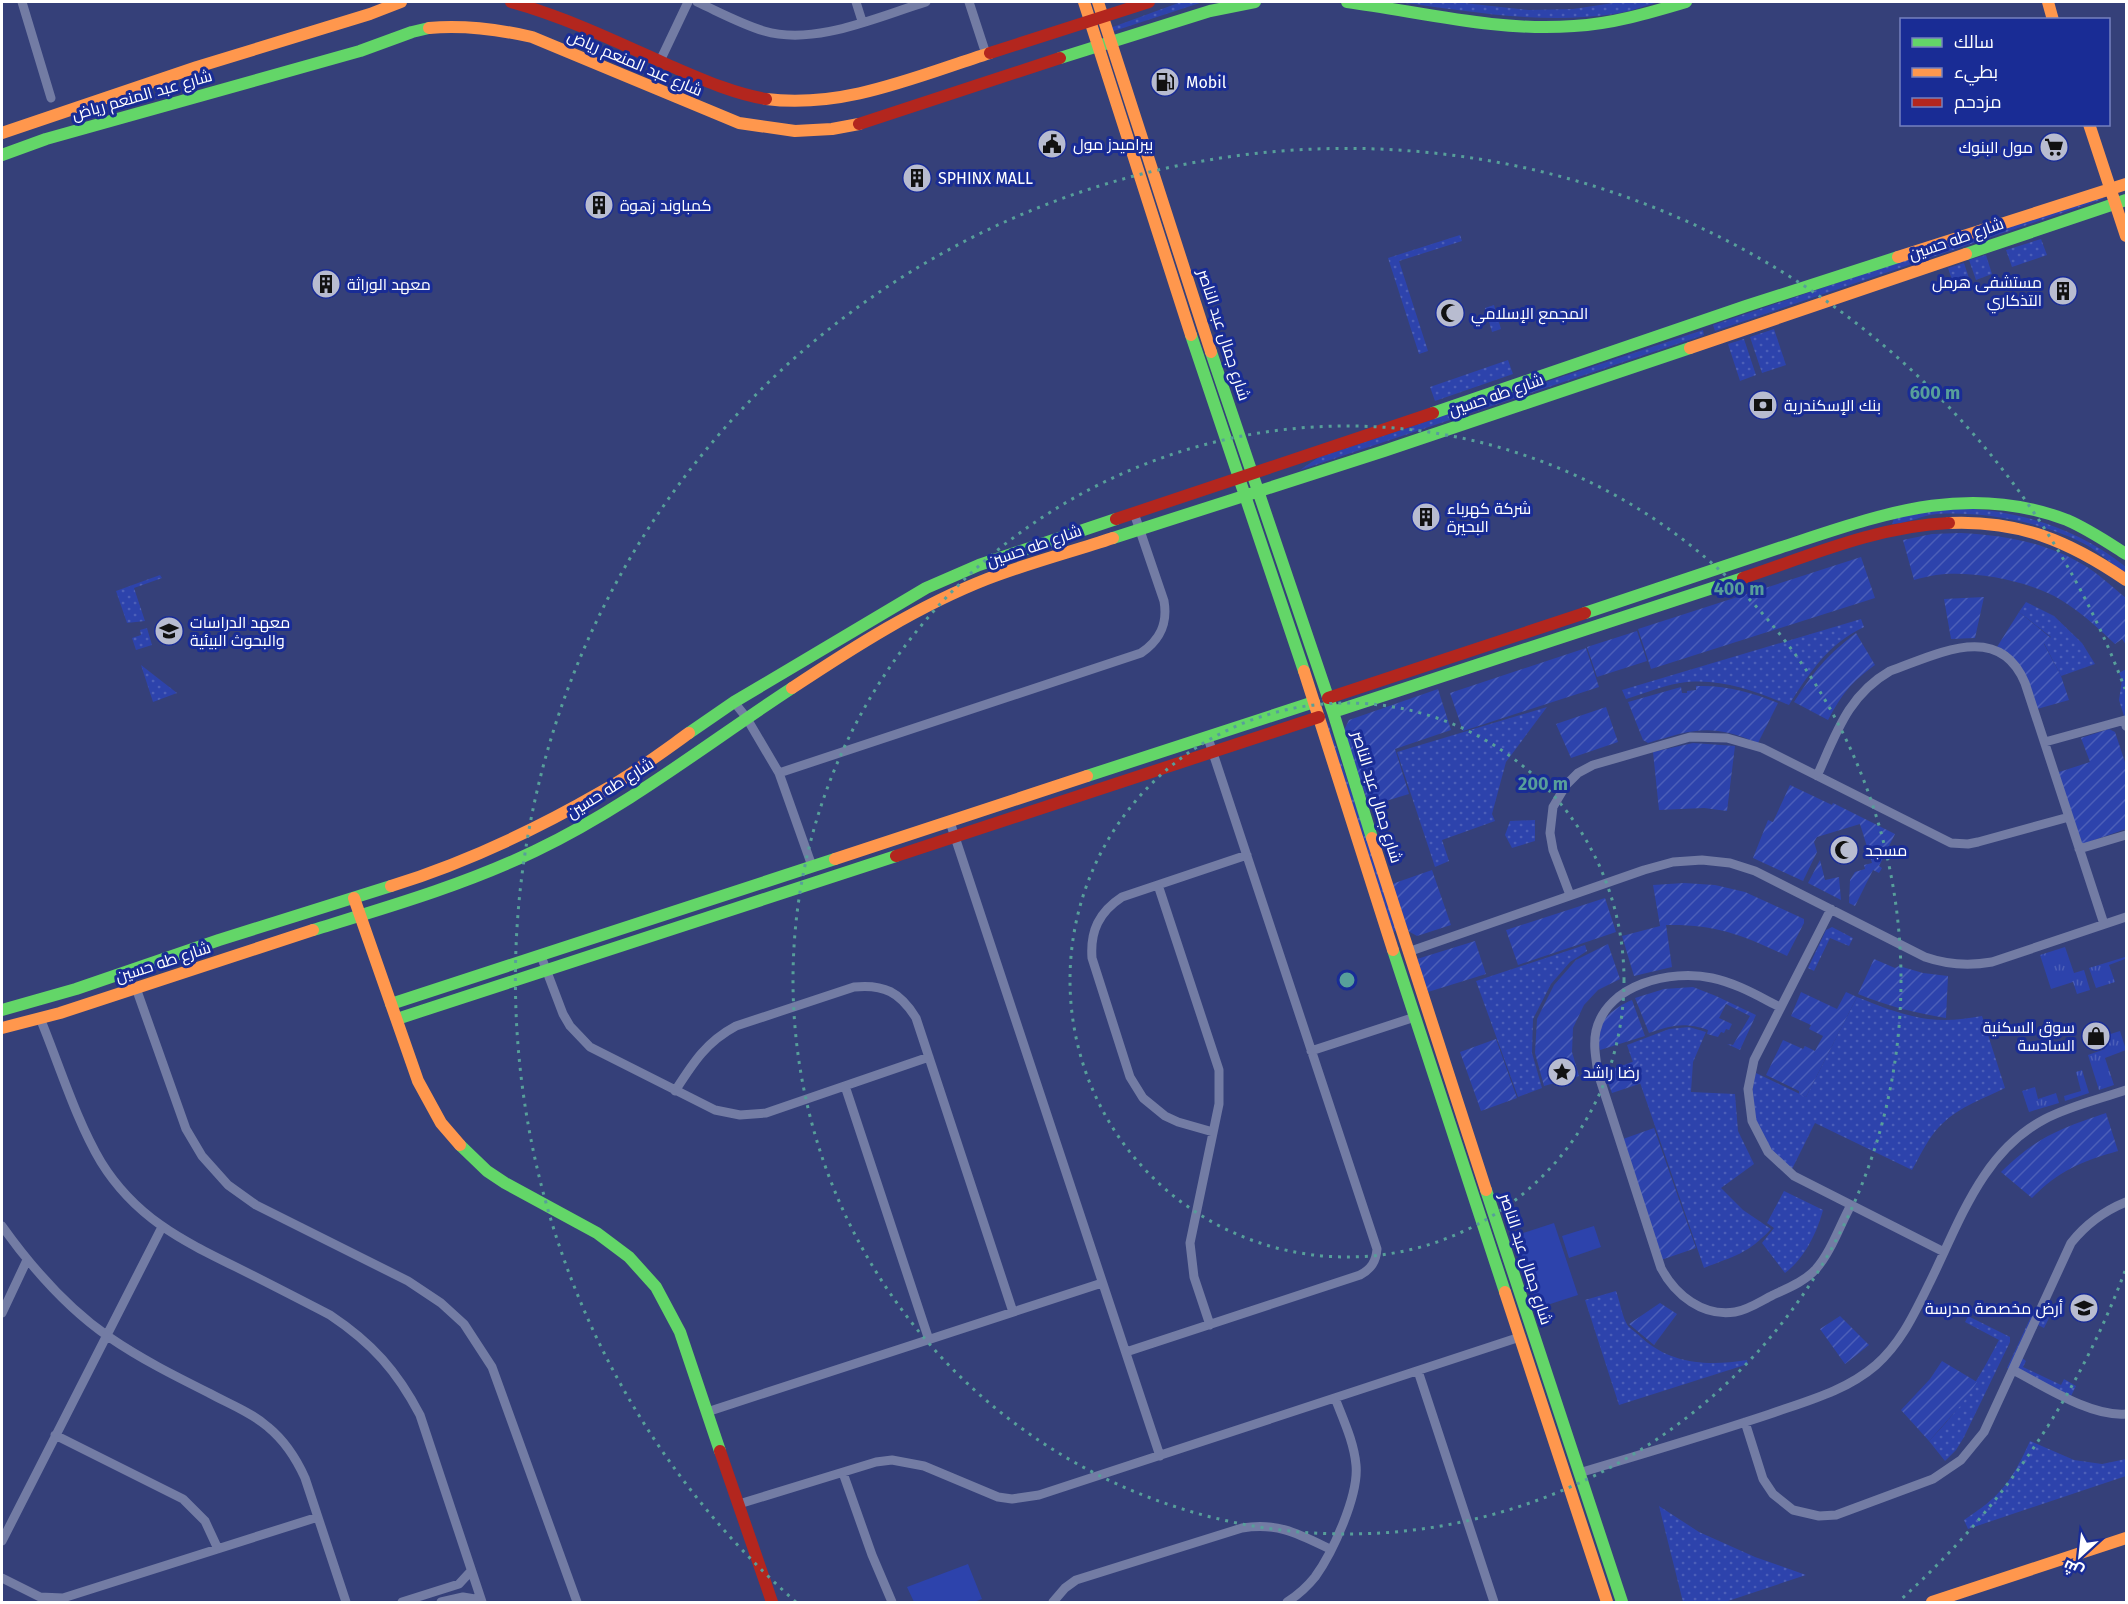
<svg xmlns="http://www.w3.org/2000/svg" width="2128" height="1604" viewBox="0 0 2128 1604" font-family="'Fira Sans',Cairo,sans-serif">
<style>
.grass{fill:url(#grass-tufts)}
.park{fill:url(#park-dots)}
.garden{fill:url(#garden-furrows)}
.pitch{fill:#2d43ac}
.lines{fill:none;stroke-linecap:round;stroke-linejoin:round}
.street{stroke:#737ca4;stroke-width:9}
.fast{stroke:#63d668;stroke-width:12}
.slow{stroke:#ff974d;stroke-width:12}
.jam{stroke:#b3261e;stroke-width:12}
.ring{fill:none;stroke:#579f9a;stroke-width:3;stroke-dasharray:3 6}
.labels{text-anchor:middle;dominant-baseline:central;stroke-width:6;stroke-linejoin:round;paint-order:stroke}
.street-label{font-size:16px;fill:#fff;stroke:#192c95}
.poi-label{font-size:16px;fill:#fff;stroke:#192c95;text-anchor:start}
.centre{fill:#579f9a;stroke:#192c95;stroke-width:3}
.ring-label{font-size:18px;text-anchor:middle;font-weight:bold;fill:#579f9a;stroke:#192c95;stroke-width:6;stroke-linejoin:round;paint-order:stroke}
</style>
<defs>
<pattern id="grass-tufts" width="24" height="20" patternUnits="userSpaceOnUse" patternTransform="scale(1.5)"><rect width="24" height="20" fill="#2d43ac"/><path d="M3 7l-1-3M5 7V3M7 7l1-3M15 17l-1-3M17 17v-4M19 17l1-3" fill="none" stroke="#4c5fb8"/></pattern>
<pattern id="park-dots" width="8" height="8" patternUnits="userSpaceOnUse" patternTransform="scale(1.5)"><rect width="8" height="8" fill="#2d43ac"/><path d="M2 2h.1M6 6h.1" fill="none" stroke="#4c5fb8" stroke-width="1.8" stroke-linecap="round"/></pattern>
<pattern id="garden-furrows" width="10" height="10" patternUnits="userSpaceOnUse" patternTransform="scale(1.5)"><rect width="10" height="10" fill="#2d43ac"/><path d="M-1 1l2-2M0 10L10 0M9 11l2-2" fill="none" stroke="#4c5fb8"/></pattern>
</defs>
<rect width="100%" height="100%" fill="#354079"/>
<!-- grass -->
<path class="grass" d="M2065,947L2074,973L2084,970L2090,990L2077,994L2073,982L2051,989L2040,955Z
M2125,957V959L2109,965L2115,982L2096,988L2089,968Z
M2120,1031L2126,1050L2105,1058L2114,1085L2099,1090L2088,1055L2105,1049L2101,1037Z
M2082,1070L2089,1093L2065,1101L2064,1096L2081,1091L2076,1072Z
M2035,1087L2038,1099L2056,1093L2059,1103L2029,1112L2022,1091Z"/>
<!-- park -->
<path class="park" d="M1181,2H1203L1111,32L1110,28Z
M1397,2H1455L1529,10L1573,9L1620,2H1659C1644,6 1629,12 1614,14C1541,25 1469,11 1397,2Z
M2102,193L2103,199L1715,331L1713,325Z
M1460,235L1462,241L1399,261L1428,351L1419,354L1388,258Z
M2041,239L2047,255L2012,267L2006,250Z
M1986,255L1992,274L1976,280L1969,260Z
M1964,263L1970,281L1954,286L1948,268Z
M1494,305L1501,329L1492,332L1485,308Z
M1774,329L1786,365L1762,373L1750,337Z
M1703,330L1704,335L1300,470L1319,457Z
M1744,339L1756,375L1740,381L1728,344Z
M1508,360L1513,374L1435,401L1430,387Z
M1963,508C2024,512 2078,529 2126,567V575C2115,566 2103,556 2090,547C2049,523 1984,511 1937,514C1922,515 1907,524 1892,524L1894,519C1917,510 1938,509 1963,508Z
M160,575L162,578L134,588L145,621L127,623L116,591Z
M2026,602L2054,616L2082,643L2095,664L2061,676L2044,643L2051,637L2019,612Z
M1861,619L1864,627C1829,643 1809,673 1789,705C1754,691 1719,677 1680,683C1662,686 1643,694 1626,699L1622,690Z
M147,628L152,645L136,650L132,638L141,635L140,630Z
M141,665L177,693L153,702Z
M2126,669V716H2124L2119,700L2122,680L2119,673Z
M1547,707L1506,762L1492,814L1495,821L1442,840L1449,861L1435,867L1397,752Z
M1328,723L1398,930L1391,933L1322,725Z
M1535,820V841L1512,848L1505,835L1510,821Z
M1832,927L1853,938L1849,946L1830,938L1814,971L1808,968L1826,930Z
M1585,945L1587,951L1570,962L1551,984L1533,1019L1532,1053L1542,1088L1518,1097L1476,981Z
M1857,997C1884,1008 1914,1020 1944,1020C1957,1020 1970,1018 1982,1016L2005,1088C1985,1098 1959,1107 1943,1123C1929,1136 1921,1154 1912,1170L1815,1123L1792,1169C1762,1149 1744,1109 1756,1073L1806,1097Z
M1689,1027L1706,1032L1693,1062L1691,1092L1735,1094L1738,1131L1754,1164L1721,1188L1743,1210L1771,1229C1748,1254 1734,1256 1704,1268L1627,1045L1669,1029Z
M1784,1191L1823,1210C1817,1233 1804,1259 1785,1273L1762,1243L1774,1228L1767,1223Z
M1616,1291C1620,1301 1622,1317 1628,1326C1632,1330 1638,1334 1642,1338C1672,1365 1710,1366 1747,1360L1748,1364L1619,1405L1585,1300Z
M2034,1310L2049,1318L2044,1328L2038,1325L2022,1358L2026,1361L2023,1367L2061,1385L2064,1379L2076,1386L2069,1400L2007,1368Z
M1968,1316L2010,1337V1342L1964,1437L1956,1450L1945,1461L1929,1441C1961,1409 1978,1380 1999,1340L1965,1322Z
M2030,1441L2074,1460L2102,1464L2126,1459V1476L1968,1529L1964,1520C2001,1496 2012,1481 2030,1441Z
M1659,1506L1699,1532L1755,1557L1806,1575L1725,1602H1683Z"/>
<!-- garden -->
<path class="garden" d="M1961,533C2002,535 2046,542 2082,564C2098,573 2112,587 2126,598V645L2122,639L2115,644C2098,628 2081,612 2061,600C2031,581 1972,570 1936,575C1929,576 1921,578 1914,580L1903,540L1932,534Z
M1861,557L1875,598L1651,669L1638,629Z
M1984,597L1975,638L1951,639L1944,599Z
M2019,612L2051,638L2044,644L2061,676L2069,700L2037,709L2028,686L1997,647Z
M1637,631L1647,661L1597,677L1587,647Z
M1856,633L1875,665C1850,683 1843,693 1828,720L1794,702C1815,670 1826,656 1856,633Z
M1586,648L1599,687L1463,731L1450,693Z
M1696,686C1726,685 1751,692 1778,703L1758,743C1712,723 1693,729 1648,743L1643,740L1628,702L1681,687L1682,693H1687V691L1696,690Z
M1438,689L1451,730L1395,749L1409,794L1369,806L1344,730L1349,720Z
M1606,707L1618,742L1571,758L1556,724Z
M2109,729L2115,732L2126,765V829L2080,845L2056,773L2090,762L2081,738Z
M1693,743L1735,746L1727,811L1704,808L1659,810L1653,752Z
M1790,785L1832,805L1833,803L1895,834L1879,866L1882,868L1879,873L1873,870L1855,906L1849,903L1850,880L1855,872L1865,869L1864,865L1872,863L1860,824L1817,837L1814,842L1817,852L1803,881L1753,858L1768,820L1773,822Z
M1820,860L1825,880L1839,877L1841,900L1808,883Z
M1432,870L1451,925L1417,936L1408,931L1392,884Z
M1684,883L1715,885L1745,892L1804,919V923L1787,956C1743,935 1715,924 1666,925L1672,967L1634,976L1622,936L1660,926L1653,885Z
M1605,898L1616,932L1518,965L1506,930Z
M1475,941L1486,974L1428,992L1417,959Z
M1608,944L1620,979L1598,990L1584,1005L1573,1028L1572,1052L1579,1076L1544,1086L1535,1053L1537,1019L1554,985L1576,960Z
M1874,959L1895,968L1899,966L1923,973L1948,976L1946,1018C1915,1013 1887,1006 1858,994Z
M1693,987L1716,996L1756,1015L1740,1050L1727,1044L1733,1045L1750,1016L1726,1004L1719,1018L1732,1024L1729,1030L1726,1029L1724,1033L1721,1032L1718,1037L1707,1034L1708,1030C1684,1022 1673,1025 1649,1033L1635,998L1664,989Z
M1801,992L1837,1009L1846,992L1857,997L1806,1097L1799,1094V1091L1766,1075L1783,1040L1803,1049L1805,1046L1815,1051L1823,1036L1809,1029L1811,1025L1791,1016Z
M1632,1000L1645,1036L1600,1050C1599,1045 1597,1039 1597,1035C1599,1019 1619,1005 1632,1000Z
M1496,1039L1517,1098L1481,1111L1460,1052Z
M1638,1060L1645,1082L1612,1093L1604,1072Z
M2106,1113L2118,1151C2082,1161 2058,1171 2032,1198L2001,1172C2037,1137 2059,1129 2106,1113Z
M1654,1128L1696,1248L1661,1260L1623,1139Z
M1660,1303L1677,1314L1654,1345L1629,1324Z
M1840,1316L1869,1345L1845,1364L1820,1329Z
M1942,1361L1977,1382L1962,1404L1929,1441L1901,1410L1930,1379Z"/>
<!-- pitch -->
<path class="pitch" d="M1554,1223L1578,1295L1538,1308L1514,1236Z
M1594,1226L1601,1247L1569,1258L1562,1236Z
M968,1564L982,1599L974,1602H914L907,1587Z"/>
<g class="lines">
<!-- street -->
<path class="street" d="M22,2L51,98
M697,2C719,12 741,24 764,31C815,46 877,17 926,2
M856,2L862,21
M969,2L986,54
M660,61L688,2
M734,702L746,717L779,773L812,866
M2045,742L2125,720L2126,726
M779,773L1141,653C1160,640 1168,624 1164,601L1134,513
M1817,776C1836,734 1848,695 1890,671C1936,655 1999,620 2025,683L2104,924
M950,822L1160,1456
M2079,849L2126,835
M1158,885L1219,1070V1104L1190,1243L1194,1277L1210,1325
M1570,895L1553,850L1550,833L1553,807L1566,785L1578,773L1593,765L1690,737L1727,738L1762,748L1951,843L1968,844L1978,842L2069,817
M1831,909L1754,1060L1748,1089L1752,1121L1768,1152L1794,1176L1944,1252
M1408,952L1644,870L1673,862L1702,860L1730,863L1755,871L1925,957C1948,965 1969,966 1992,962L2126,917
M541,956L563,1014L570,1026L590,1047L715,1110L740,1115L766,1113L929,1057
M136,988L186,1129L202,1156L228,1185L256,1205L408,1281L441,1303L464,1324L492,1367L577,1602
M1780,1007C1758,996 1736,983 1712,978C1671,969 1607,984 1596,1031C1593,1045 1596,1059 1598,1073L1661,1268C1675,1295 1703,1317 1735,1312C1748,1310 1761,1301 1773,1295C1788,1288 1804,1282 1816,1269C1831,1252 1840,1225 1851,1205
M40,1018C59,1064 76,1120 101,1162C135,1217 181,1240 236,1267C268,1283 299,1299 330,1315C372,1343 397,1371 420,1415L482,1602
M1311,1051L1415,1017
M845,1086L929,1340
M675,1091C693,1063 706,1042 736,1026L854,987C884,984 900,992 916,1018L1013,1312
M1213,1132L1178,1122L1165,1116L1143,1098L1130,1077L1092,958C1090,931 1099,912 1122,897L1247,855
M2,1226C32,1268 67,1308 109,1337C141,1359 175,1376 209,1393C229,1404 251,1412 268,1427C285,1441 296,1458 305,1478L346,1602
M2,1313L27,1260
M1126,1352L1360,1275C1371,1269 1376,1262 1377,1249L1208,738
M2013,1370C2044,1386 2091,1417 2126,1414
M1418,1371L1494,1602
M707,1412L1102,1283
M1745,1422L1763,1479L1773,1494L1793,1510L1819,1516L1836,1515L1933,1479L1961,1460L1984,1432L2071,1243C2086,1224 2104,1211 2126,1202
M55,1435L183,1499L205,1521L218,1549
M843,1473L872,1555L892,1602
M1579,1473C1643,1454 1707,1435 1770,1414C1807,1401 1846,1391 1876,1365C1902,1342 1915,1312 1930,1282C1960,1221 1982,1152 2045,1119C2070,1106 2100,1099 2126,1090
M739,1504L876,1462L892,1460L924,1466L998,1497L1012,1499L1039,1495L1520,1337
M2,1541L162,1227
M2,1578L40,1597L63,1598L318,1517
M402,1602L459,1584L471,1571
M441,1602L463,1597L481,1600
M1053,1602L1065,1588L1076,1580L1242,1528C1278,1522 1299,1534 1330,1549
M1287,1602C1298,1595 1307,1587 1315,1577C1333,1552 1359,1495 1356,1465C1354,1442 1343,1419 1335,1398"/>
<!-- fast -->
<path class="fast" d="M1347,2C1422,12 1498,32 1574,26C1612,24 1649,13 1686,2
M1060,58L1210,11L1255,2
M2,155L46,139L360,51L412,32L429,28
M1966,254L2126,200
M1191,335L1304,671
M1211,352L1333,712L1372,838
M1433,413L1746,306L1898,257
M1113,538L1384,451L1690,348
M1585,613C1650,591 1715,570 1779,548C1877,516 1965,481 2067,520C2088,529 2107,542 2126,554
M1333,712L1743,578
M689,733L734,702L926,588L979,565L1116,519
M1087,776L1314,702
M313,930C388,907 464,885 535,851C627,807 708,743 792,688
M1393,950L1505,1292
M391,1004L835,859
M2,1010L76,989L219,940L391,886
M397,1019L896,856
M460,1145L487,1171L505,1183L597,1233L629,1257L656,1287L680,1332L720,1451
M1486,1190L1622,1602"/>
<!-- slow -->
<path class="slow" d="M1084,2L1191,335
M1098,2L1211,352
M2048,2L2053,20
M429,28C464,25 497,29 532,37L739,123L795,131L832,129L859,124
M766,99C844,109 917,76 990,53
M2089,124L2126,236
M2,133L197,67L370,14L401,2
M1898,257L2126,184
M1690,348L1966,254
M1949,523C2019,520 2069,541 2126,580
M1304,671L1393,950
M792,688C854,647 918,606 987,579C1028,563 1071,552 1113,538
M1372,838L1486,1190
M835,859L1087,776
M391,886C465,863 535,830 601,792C632,775 661,753 689,733
M354,898L418,1081L441,1123L460,1145
M2,1028L60,1013L313,930
M1505,1292L1607,1602
M1932,1602L2126,1538"/>
<!-- jam -->
<path class="jam" d="M511,2C565,17 615,41 666,64C699,78 731,93 766,99
M990,53L1149,2
M859,124L1060,58
M1116,519L1433,413
M1743,578C1809,556 1878,526 1949,523
M1328,698L1585,613
M896,856L1319,717
M720,1451L772,1602"/>
</g>
<!-- distance rings -->
<g class="ring">
<circle cx="1347" cy="980" r="277"/>
<circle cx="1347" cy="980" r="554"/>
<path d="M2125 1271A831 831 0 0 1 1898 1602M796 1602A831 831 0 1 1 2125 689"/>
</g>
<!-- icons -->
<defs>
<g id="fuel-disc" transform="scale(1.5)"><circle r="9.5" fill="#b8bcd0" stroke="#192c95"/><path d="M-5.5-6h7V0h2V4h1.3V-2.5L3-4.5l.8-.8L6-3V5H2.5V1h-1V6h-7ZM-4.2-4.7v3.2H.2V-4.7Z" fill="#111"/></g>
<g id="civic-disc" transform="scale(1.5)"><circle r="9.5" fill="#b8bcd0" stroke="#192c95"/><path d="M-.6-6.5H3V-4.5H.6V-3L4-1V1h2V6H-6V1h2V-1L-.6-3ZM-1.2 2.5V6h2.4V2.5Z" fill="#111"/></g>
<g id="supermarket-disc" transform="scale(1.5)"><circle r="9.5" fill="#b8bcd0" stroke="#192c95"/><path d="M-6-5.5h2.5l.6 2H6L4.5 2H-2.5L-4.4-4H-6ZM-1.5 3.2a1.3 1.3 0 1 0 .1 0ZM3 3.2a1.3 1.3 0 1 0 .1 0Z" fill="#111"/></g>
<g id="building-disc" transform="scale(1.5)"><circle r="9.5" fill="#b8bcd0" stroke="#192c95"/><path d="M-4-6H4V6H1V3H-1V6H-4ZM-2.5-4.3h1.7v1.8h-1.7ZM.8-4.3h1.7v1.8H.8ZM-2.5-1h1.7V.8h-1.7ZM.8-1h1.7V.8H.8Z" fill="#111"/></g>
<g id="mosque-disc" transform="scale(1.5)"><circle r="9.5" fill="#b8bcd0" stroke="#192c95"/><path d="M3.5-4.9A6 6 0 1 0 3.5 4.9A5 5 0 1 1 3.5-4.9Z" fill="#111"/></g>
<g id="bank-disc" transform="scale(1.5)"><circle r="9.5" fill="#b8bcd0" stroke="#192c95"/><path d="M-6-4H6V4H-6ZM0-2.3a2.3 2.3 0 1 0 0 4.6a2.3 2.3 0 1 0 0-4.6Z" fill="#111"/></g>
<g id="university-disc" transform="scale(1.5)"><circle r="9.5" fill="#b8bcd0" stroke="#192c95"/><path d="M0-5L7-2L0 1L-7-2ZM-4 1L0 2.5L4 1V4Q0 6-4 4Z" fill="#111"/></g>
<g id="shop-disc" transform="scale(1.5)"><circle r="9.5" fill="#b8bcd0" stroke="#192c95"/><path d="M-5-2.5h2.3a2.7 3.5 0 0 1 5.4 0H5L5.5 6h-11ZM-1.5-2.5h3a1.5 2.3 0 0 0-3 0Z" fill="#111"/></g>
<g id="sight-disc" transform="scale(1.5)"><circle r="9.5" fill="#b8bcd0" stroke="#192c95"/><path d="M0-6L1.8-2.2L6-1.7L2.9 1.2L3.7 5.4L0 3.3L-3.7 5.4L-2.9 1.2L-6-1.7L-1.8-2.2Z" fill="#111"/></g>
<g id="school-disc" transform="scale(1.5)"><circle r="9.5" fill="#b8bcd0" stroke="#192c95"/><path d="M0-5L7-2L0 1L-7-2ZM-4 1L0 2.5L4 1V4Q0 6-4 4Z" fill="#111"/></g>
</defs>
<g fill-rule="evenodd">
<use href="#fuel-disc" x="1165" y="82"/>
<use href="#civic-disc" x="1052" y="144"/>
<use href="#supermarket-disc" x="2054" y="147"/>
<use href="#building-disc" x="917" y="178"/>
<use href="#building-disc" x="599" y="205"/>
<use href="#building-disc" x="326" y="284"/>
<use href="#building-disc" x="2063" y="291"/>
<use href="#mosque-disc" x="1450" y="313"/>
<use href="#bank-disc" x="1763" y="405"/>
<use href="#building-disc" x="1426" y="517"/>
<use href="#university-disc" x="169" y="631"/>
<use href="#mosque-disc" x="1844" y="850"/>
<use href="#shop-disc" x="2096" y="1036"/>
<use href="#sight-disc" x="1562" y="1072"/>
<use href="#school-disc" x="2084" y="1308"/>
</g>
<g class="labels">
<!-- street labels -->
<g class="street-label">
<text transform="translate(635 63) rotate(23)">شارع عبد المنعم رياض</text>
<text transform="translate(142 95) rotate(-16)">شارع عبد المنعم رياض</text>
<text transform="translate(1956 239) rotate(-19)">شارع طه حسين</text>
<text transform="translate(1224 335) rotate(72)">شارع جمال عبد الناصر</text>
<text transform="translate(1496 395) rotate(-19)">شارع طه حسين</text>
<text transform="translate(1034 546) rotate(-19)">شارع طه حسين</text>
<text transform="translate(610 788) rotate(-32)">شارع طه حسين</text>
<text transform="translate(1377 797) rotate(73)">شارع جمال عبد الناصر</text>
<text transform="translate(163 962) rotate(-18)">شارع طه حسين</text>
<text transform="translate(1526 1259) rotate(72)">شارع جمال عبد الناصر</text>
</g>
<!-- poi labels -->
<g class="poi-label">
<text x="1186" y="82">Mobil</text>
<text x="1073" y="144">بيراميدز مول</text>
<text x="2033" y="147" text-anchor="end">مول البنوك</text>
<text x="938" y="178">SPHINX MALL</text>
<text x="620" y="205">كمباوند زهوة</text>
<text x="2042" y="282" text-anchor="end">مستشفى هرمل<tspan x="2042" dy="18">التذكاري</tspan></text>
<text x="347" y="284">معهد الوراثة</text>
<text x="1471" y="313">المجمع الإسلامي</text>
<text x="1784" y="405">بنك الإسكندرية</text>
<text x="1447" y="508">شركة كهرباء<tspan x="1447" dy="18">البحيرة</tspan></text>
<text x="190" y="622">معهد الدراسات<tspan x="190" dy="18">والبحوث البيئية</tspan></text>
<text x="1865" y="850">مسجد</text>
<text x="2075" y="1027" text-anchor="end">سوق السكنية<tspan x="2075" dy="18">السادسة</tspan></text>
<text x="1583" y="1072">رضا راشد</text>
<text x="2063" y="1308" text-anchor="end">أرض مخصصة مدرسة</text>
</g>
</g>
<circle cx="1347" cy="980" r="9" class="centre"/>
<g class="ring-label">
<text x="1935" y="399">600 m</text>
<text x="1739" y="595">400 m</text>
<text x="1543" y="790">200 m</text>
</g>
<!-- border -->
<rect width="2128" height="1604" fill="none" stroke="#ffffff" stroke-width="6"/>
<!-- legend -->
<rect x="1900" y="18" width="210" height="108" fill="#192c95" stroke="#7580bf" stroke-width="1.5"/>
<rect x="1912" y="38" width="30" height="9" fill="#63d668" stroke="#7580bf" stroke-width="1.5"/>
<text x="1954" y="48" font-size="18" fill="#ffffff">سالك</text>
<rect x="1912" y="68" width="30" height="9" fill="#ff974d" stroke="#7580bf" stroke-width="1.5"/>
<text x="1954" y="78" font-size="18" fill="#ffffff">بطيء</text>
<rect x="1912" y="98" width="30" height="9" fill="#b3261e" stroke="#7580bf" stroke-width="1.5"/>
<text x="1954" y="108" font-size="18" fill="#ffffff">مزدحم</text>
<!-- north arrow -->
<g transform="translate(2080 1556) rotate(207)" stroke="#192c95" stroke-width="4.5" paint-order="stroke">
<path d="M0-4.5L10 22L0 15L-10 22Z" fill="#ffffff"/>
<text y="-9" font-size="16" font-weight="bold" text-anchor="middle" fill="#ffffff">ش</text>
</g>
</svg>
